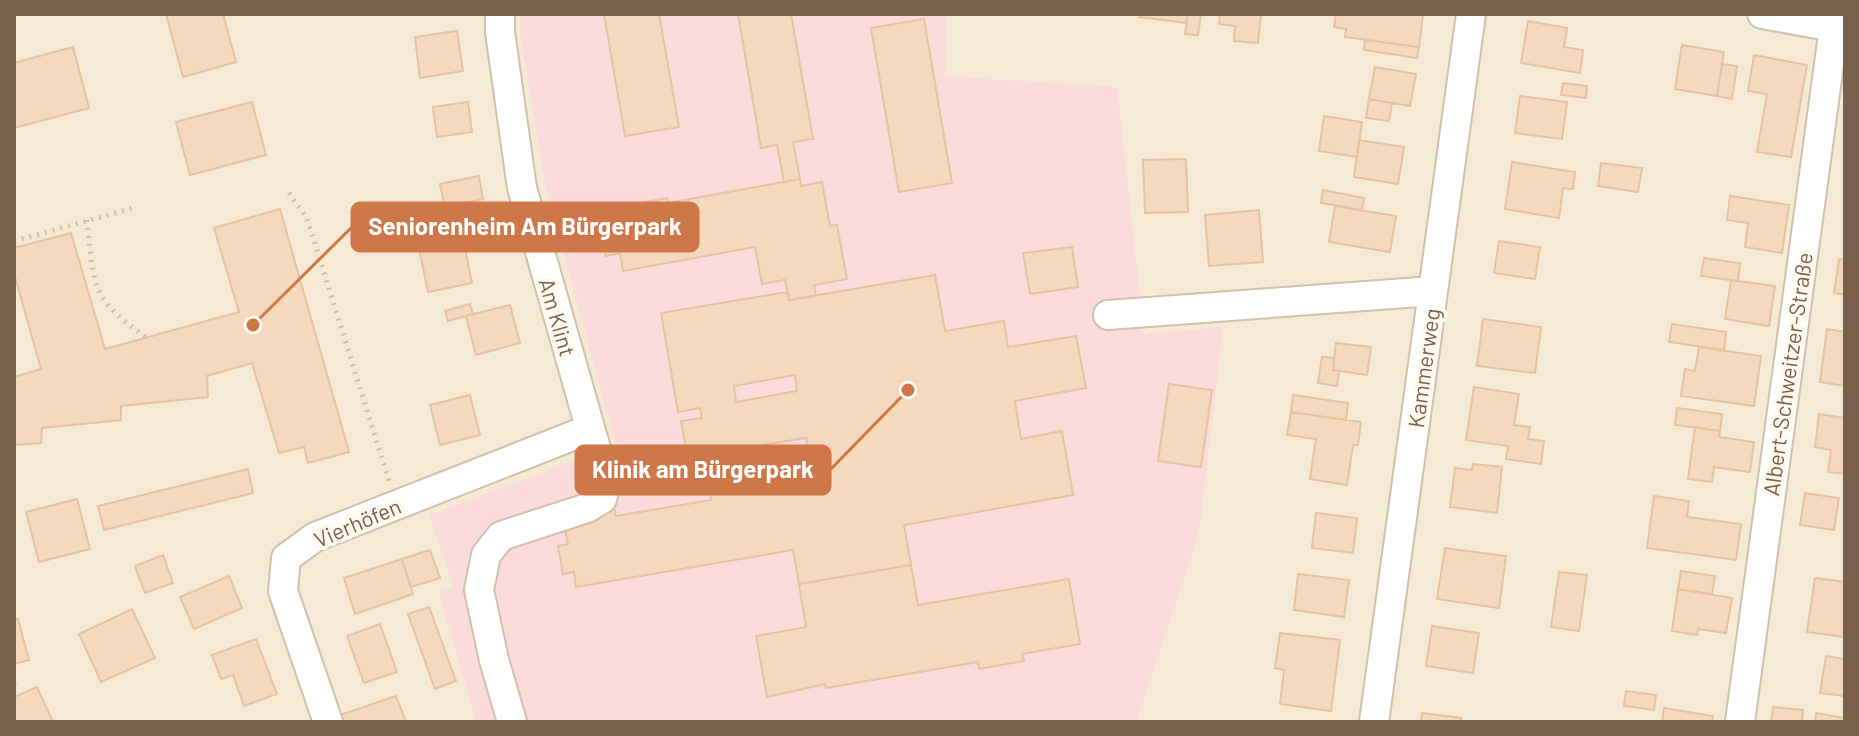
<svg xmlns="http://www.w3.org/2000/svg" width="1859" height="736" viewBox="0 0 1859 736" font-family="Barlow,sans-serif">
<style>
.residential{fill:#f5ead6}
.medical{fill:#fbdbdb}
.building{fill:#f4d9be;stroke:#e7c29e;stroke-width:2;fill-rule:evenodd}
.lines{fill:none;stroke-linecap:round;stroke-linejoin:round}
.minor-casing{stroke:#d0c0ac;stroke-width:32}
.path{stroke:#d9bda1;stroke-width:5;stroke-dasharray:2 6;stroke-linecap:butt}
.minor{stroke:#fff;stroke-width:28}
.labels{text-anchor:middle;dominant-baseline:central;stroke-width:8;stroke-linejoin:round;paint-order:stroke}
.street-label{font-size:22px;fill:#79604a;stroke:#fffaef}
.leader{fill:none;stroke:#ce7749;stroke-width:3}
.callout-dot{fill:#ce7749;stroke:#fffaef;stroke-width:3}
.callout{fill:#ce7749;stroke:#ce7749;stroke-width:3}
.callout-label{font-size:24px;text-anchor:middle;font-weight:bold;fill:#fff}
</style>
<rect width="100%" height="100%" fill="#fdf7e8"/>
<!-- residential -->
<path class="residential" d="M14,14H1845V722H14Z"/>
<!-- medical -->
<path class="medical" d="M520,14H947L945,76L1117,87L1144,334L1223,327L1199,533L1136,722H476L439,593L454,587L429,515L616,445L546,189L520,31Z"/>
<!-- building -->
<path class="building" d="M166,14H223L236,62L183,77Z
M604,14H659L679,127L625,136Z
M738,14H791L813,139L793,142L800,179L784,182L777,145L761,148Z
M1139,14H1188L1186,23L1139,17Z
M1188,14H1201L1198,35L1185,34Z
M1220,14H1261L1258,43L1234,41L1235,26L1219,24Z
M1336,14H1423L1419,47L1345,37L1346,29L1334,27Z
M924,19L952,183L899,192L871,28Z
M1528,21L1567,28L1564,47L1583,50L1580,73L1521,63Z
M457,31L463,71L420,78L415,37Z
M1365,40L1419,47L1417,58L1364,50Z
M1682,45L1724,52L1717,96L1675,89Z
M73,47L89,108L14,128V63Z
M1754,55L1807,65L1791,157L1757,152L1767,94L1748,91Z
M1722,64L1737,66L1732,99L1717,96Z
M1375,67L1416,74L1410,106L1369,99Z
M1563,83L1587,86L1586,98L1561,95Z
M1520,96L1567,102L1562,139L1515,133Z
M1369,99L1392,103L1389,121L1366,118Z
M252,102L266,155L190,175L176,122Z
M468,102L472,132L437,137L433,107Z
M1324,116L1362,122L1357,157L1319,151Z
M1359,140L1404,147L1398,184L1354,177Z
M1186,159L1188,212L1145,213L1143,160Z
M1512,162L1575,172L1573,189L1563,188L1559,218L1505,209Z
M1601,163L1642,168L1638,192L1598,186Z
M479,176L483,199L456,205L472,283L428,292L411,209L444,203L440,184Z
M800,179L801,186L822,182L830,226L837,225L847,279L814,285L816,296L789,300L785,280L762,284L755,247L623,271L620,253L606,256L597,211L667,198L668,203Z
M1323,190L1364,198L1362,210L1321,203Z
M1730,196L1789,205L1782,253L1745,247L1748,223L1727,220Z
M1335,206L1396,216L1390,252L1329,242Z
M280,209L349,452L308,463L304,447L279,453L252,363L207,376L208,397L121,406V420L42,428L41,443L14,445V377L41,369L14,273V248L71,233L105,349L239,312L214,228Z
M1259,210L1263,262L1209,266L1205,215Z
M1499,241L1540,247L1535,279L1494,273Z
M1072,247L1078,287L1030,294L1023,253Z
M1704,258L1740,263L1738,281L1701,276Z
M1839,259L1845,260V295L1834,293Z
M935,275L945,331L1004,321L1008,347L1076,336L1086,388L1015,401L1021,439L1062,431L1073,495L904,525L911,565L799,584L793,550L576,587L574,572L563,574L558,546L568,544L564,524L574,515L614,508L616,516L711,500L706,474L691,476L681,421L702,418L700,408L678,412L661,313L787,292L789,300ZM795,375L797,391L736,402L734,386ZM806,438L813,482L751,493L743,448Z
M1731,280L1775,286L1769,326L1725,319Z
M470,304L473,314L448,321L445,311Z
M510,305L520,343L476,355L466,316Z
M1483,319L1541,327L1535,373L1477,366Z
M1672,324L1726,332L1724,350L1669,342Z
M1827,329L1845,332V386L1820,382Z
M1336,343L1371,347L1367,375L1333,370Z
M1699,347L1761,356L1754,406L1681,396L1685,369L1695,371Z
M1322,357L1334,358L1333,370L1339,371L1337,386L1318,383Z
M1169,384L1212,390L1201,467L1158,461Z
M1474,387L1519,394L1514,425L1530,427L1528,439L1544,441L1541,464L1506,459L1508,446L1466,440Z
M470,395L480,435L440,445L430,405Z
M1293,395L1348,403L1346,420L1291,412Z
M1677,408L1722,414L1720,431L1675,425Z
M1291,412L1361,422L1358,445H1353L1347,485L1310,479L1316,439L1287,435Z
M1819,414L1845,418V474L1828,472L1831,450L1815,447Z
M1695,427L1720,431L1719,437L1754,442L1750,472L1714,467L1712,482L1688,479Z
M1473,464L1502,467L1497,513L1450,507L1455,468L1472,470Z
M248,469L253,493L104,530L98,506Z
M1805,493L1839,498L1834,530L1800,525Z
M1654,496L1689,501L1687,517L1741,524L1736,560L1647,548Z
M77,499L90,549L39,562L26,512Z
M1316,513L1357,518L1353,553L1312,548Z
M1445,548L1506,556L1499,608L1437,599Z
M430,550L440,578L411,587L402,559Z
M163,555L173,583L145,593L135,566Z
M402,559L413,594L355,614L344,578Z
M911,565L918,605L1069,579L1080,644L1022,654L1024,661L979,669L978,662L826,688L825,684L767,697L756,636L806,627L799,584Z
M1681,571L1715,576L1712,594L1678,589Z
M1559,572L1587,575L1579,631L1551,627Z
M1298,574L1349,580L1344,617L1294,610Z
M229,576L242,608L194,629L180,597Z
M1815,578L1845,582V637L1807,632Z
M1678,589L1732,598L1726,633L1698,629L1697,635L1672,631Z
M429,607L456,681L435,689L408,614Z
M132,609L155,658L101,682L79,634Z
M18,619L29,660L14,664V620Z
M380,624L397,672L364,683L347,636Z
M1432,626L1479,633L1473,673L1426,666Z
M1280,633L1340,640L1331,711L1280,704L1284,670L1275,668Z
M256,639L277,694L244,706L233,675L221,679L212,655Z
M1826,656L1845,659V696L1820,693Z
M37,687L53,722H14V701H15L14,697Z
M1626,691L1656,695L1654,710L1624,706Z
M396,696L406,722H343L340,715Z
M1773,707L1803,710L1802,722H1771Z
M1664,708L1713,716L1712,722H1662Z
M1422,713L1461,718V722H1421Z
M1816,713L1845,718V722H1815Z"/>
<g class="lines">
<!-- minor casing -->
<g class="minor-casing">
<path id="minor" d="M500,14V32L522,188L606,484L602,499L587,508L501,536L486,555L479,590L494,660L512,722
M1762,14L1845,29
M1108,315L1433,291
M328,722L283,591L286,558L315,537L590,429
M1374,722L1471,14
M1740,722L1834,27"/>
</g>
<!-- path -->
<path class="path" d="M289,193L307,218L389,481
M87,220C90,244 90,274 101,295C111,313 131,326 147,338
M14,241L137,207
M14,684L17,682"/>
<!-- minor -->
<use href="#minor" class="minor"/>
</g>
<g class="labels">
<!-- street labels -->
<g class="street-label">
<text transform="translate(558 317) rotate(74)">Am Klint</text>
<text transform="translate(1423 368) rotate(-82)">Kammerweg</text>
<text transform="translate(1787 374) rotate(-82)">Albert-Schweitzer-Straße</text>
<text transform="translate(357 522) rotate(-23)">Vierhöfen</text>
</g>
</g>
<!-- callouts -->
<path class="leader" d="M253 325L352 227M908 390L830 470"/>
<g class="callout-dot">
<circle cx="253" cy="325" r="8"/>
<circle cx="908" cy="390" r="8"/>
</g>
<g class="callout">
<rect x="352" y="203" width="346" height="48" rx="8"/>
<rect x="576" y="446" width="254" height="48" rx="8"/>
</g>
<g class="callout-label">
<text x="525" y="235">Seniorenheim Am Bürgerpark</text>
<text x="703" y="478">Klinik am Bürgerpark</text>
</g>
<!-- border -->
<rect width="1859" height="736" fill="none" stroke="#79604a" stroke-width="32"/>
</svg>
